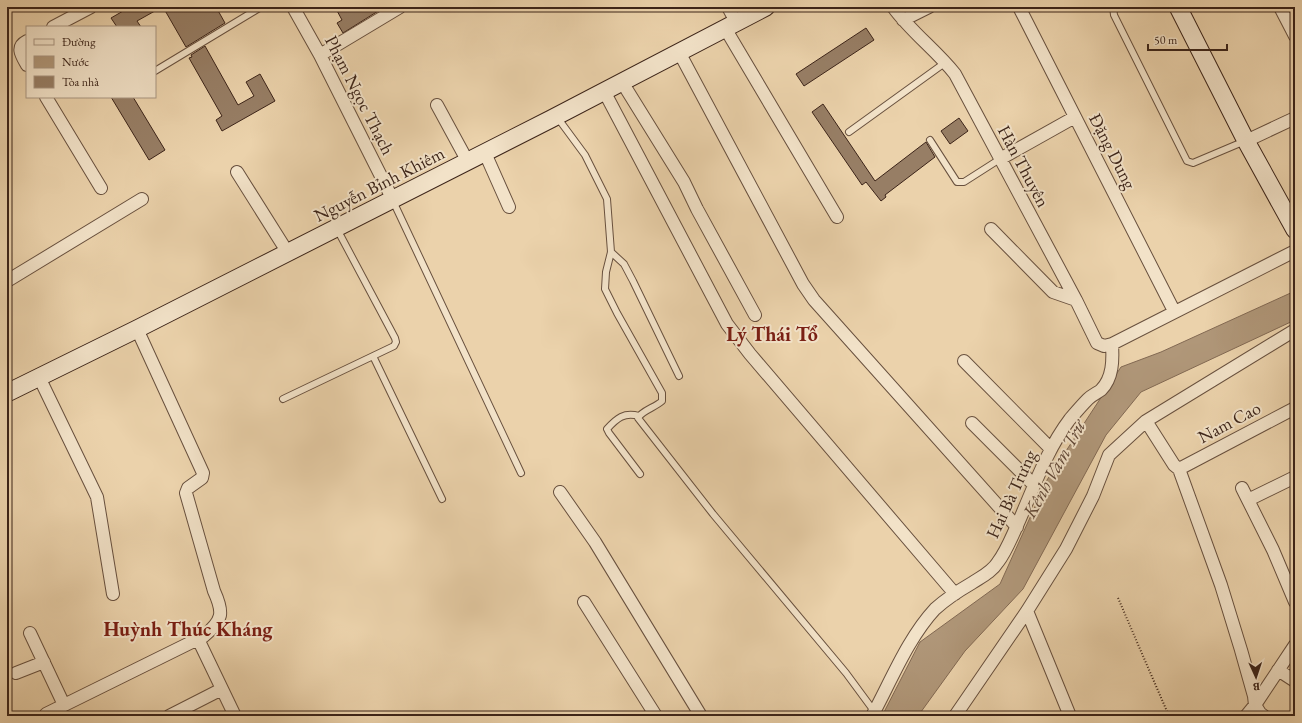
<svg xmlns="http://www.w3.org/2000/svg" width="1302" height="723" viewBox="0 0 1302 723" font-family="'EB Garamond',serif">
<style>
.water{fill:#b09779;stroke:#826953}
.building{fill:#977e65;stroke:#3c2419}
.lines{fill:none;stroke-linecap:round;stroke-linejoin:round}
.lane-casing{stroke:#68503e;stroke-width:8}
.street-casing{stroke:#68503e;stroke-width:14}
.secondary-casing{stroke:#3c2419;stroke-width:19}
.path{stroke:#3c2419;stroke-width:2;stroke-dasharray:1 2;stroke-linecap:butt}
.lane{stroke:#f2e2c8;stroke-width:6}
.street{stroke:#f2e2c8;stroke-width:12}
.secondary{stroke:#f2e2c8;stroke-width:17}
.labels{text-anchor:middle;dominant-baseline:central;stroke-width:4;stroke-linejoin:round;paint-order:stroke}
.street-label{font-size:18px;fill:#3c2419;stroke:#f2e2c8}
.water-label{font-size:19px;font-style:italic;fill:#5f4636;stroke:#f2e2c8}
.quarter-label{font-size:20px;font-weight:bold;fill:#7a1f14;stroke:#f2e2c8}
</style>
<rect width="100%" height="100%" fill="#ebd2ab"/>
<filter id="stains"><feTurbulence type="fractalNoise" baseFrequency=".005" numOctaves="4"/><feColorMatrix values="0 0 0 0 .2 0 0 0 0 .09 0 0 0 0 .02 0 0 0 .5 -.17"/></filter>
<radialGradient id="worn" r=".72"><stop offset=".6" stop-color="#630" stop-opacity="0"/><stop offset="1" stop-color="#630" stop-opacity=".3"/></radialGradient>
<!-- water -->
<path class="water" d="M1295,291V320L1141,392L1106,435L1023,589L965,651L918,716H882L920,642L1000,584L1047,480L1121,367L1161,352Z"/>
<!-- building -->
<path class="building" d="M130,7H162L137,21L141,27H117L111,18Z
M163,7H216L225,23L186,47Z
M335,7H382L383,8L343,33L337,23L342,20Z
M866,28L874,40L804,86L796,74Z
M205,46L238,105L254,96L246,82L260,74L275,101L222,131L216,120L222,116L189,58L192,57L191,55Z
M111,97H133L165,150L149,160Z
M823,104L875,181L926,142L935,157L885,195L886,197L881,201L866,182L862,185L812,112Z
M959,118L968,131L950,144L941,131Z"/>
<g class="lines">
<!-- lane casing -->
<g class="lane-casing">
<path id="lane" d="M1113,7L1114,15L1187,161L1193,163L1245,141
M155,71L261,7
M557,117L585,155L607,199L611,252L606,272L605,289L617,313L662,393V401C656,407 641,411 638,418L713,514L846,673L874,711
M849,132L946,62
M930,140L957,182H964L1000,159
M393,201L521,473
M611,252L624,264L633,281L679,376
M373,356L442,499
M283,399L394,346L396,342L395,338L337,229
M639,416C624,412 617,418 607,429L609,433L640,474"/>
</g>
<!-- street casing -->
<g class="street-casing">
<path id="street" d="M293,7L320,55L393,200
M728,7L736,22
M893,7C911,32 936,50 955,74L1076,300L1097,343L1104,346L1112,344L1295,251
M1019,7L1174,311
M1280,7L1295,36
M903,20L929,7
M53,27L91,7
M725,28L837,217
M27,41C15,47 22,56 27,65
M679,52L803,284L814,300L1017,527
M320,55L400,7
M622,82L684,182L697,209L755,315
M604,91L727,324L750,354L955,594
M46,97L101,188
M437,105L468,162
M1246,141L1295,118
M485,153L509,207
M1000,159L1075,117
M237,172L288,253
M991,229L1053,292L1076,300
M7,281L142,199
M964,361L1051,449
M39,377L97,497L113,594
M1146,421L1174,465L1179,469L1221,585L1241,650L1254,696L1255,705L1260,713L1264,716
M972,423L1034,485
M1179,469L1295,408
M1242,488L1248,500L1295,477
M560,492L595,542L701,716
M1248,500L1273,550L1295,602
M584,602L656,716
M1027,611L1070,716
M30,633L64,705
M198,639L235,716
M1278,670L1295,681
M16,673L44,662
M46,714L204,636C223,620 224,613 214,591L186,493L188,488L202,478L203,473L137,329
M169,716L222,689
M872,716C891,681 908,638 935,609C946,599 960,590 972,583C981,577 992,572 998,562C1005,553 1010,541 1015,530C1032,493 1045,452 1070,419C1076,412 1082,405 1088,399C1092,395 1097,393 1101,390C1113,378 1113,360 1112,344
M955,716L1027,611L1066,549L1093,496L1109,455L1146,421L1295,330
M1246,716L1255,705L1295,645"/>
</g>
<!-- secondary casing -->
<g class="secondary-casing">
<path id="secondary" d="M1178,7L1246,141L1295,230
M7,393L137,329L551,119L766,7"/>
</g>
<!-- path -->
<path class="path" d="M1118,598L1169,716"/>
<!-- lane -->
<use href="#lane" class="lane"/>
<!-- street -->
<use href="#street" class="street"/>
<!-- secondary -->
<use href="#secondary" class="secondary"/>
</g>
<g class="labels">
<!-- street labels -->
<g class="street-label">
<text transform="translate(360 95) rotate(63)">Phạm Ngọc Thạch</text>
<text transform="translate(1113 151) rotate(63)">Đặng Dung</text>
<text transform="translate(1024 166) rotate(62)">Hàn Thuyên</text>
<text transform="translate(379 184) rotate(-27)">Nguyễn Bỉnh Khiêm</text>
<text transform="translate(1229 422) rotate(-28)">Nam Cao</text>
<text transform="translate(1011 494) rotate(-65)">Hai Bà Trưng</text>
</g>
<!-- water labels -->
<g class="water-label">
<text transform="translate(1054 469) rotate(-61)">Kênh Vàm Trư</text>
</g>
<!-- quarter labels -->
<g class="quarter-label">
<text x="772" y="334">Lý Thái Tổ</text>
<text x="188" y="629">Huỳnh Thúc Kháng</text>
</g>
</g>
<!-- margin -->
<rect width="1302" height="723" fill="none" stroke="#ebd2ab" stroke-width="24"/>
<rect x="8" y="8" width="1286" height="707" fill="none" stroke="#3c2419" stroke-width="2"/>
<rect x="12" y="12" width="1278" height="699" fill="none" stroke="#3c2419"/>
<!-- legend -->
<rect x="26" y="26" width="130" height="72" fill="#f2e2c8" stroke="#a99682"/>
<rect x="34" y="39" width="20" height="6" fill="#f2e2c8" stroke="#a99682"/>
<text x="62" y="46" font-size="12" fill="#3c2419">Đường</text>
<rect x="34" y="56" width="20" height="12" fill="#b09779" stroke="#a99682"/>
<text x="62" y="66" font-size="12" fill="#3c2419">Nước</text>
<rect x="34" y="76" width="20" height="12" fill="#977e65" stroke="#a99682"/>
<text x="62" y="86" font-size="12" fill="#3c2419">Tòa nhà</text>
<!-- north arrow -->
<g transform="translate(1256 677) rotate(177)" stroke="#f2e2c8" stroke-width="3" paint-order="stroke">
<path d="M0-3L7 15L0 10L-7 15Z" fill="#3c2419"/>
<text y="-6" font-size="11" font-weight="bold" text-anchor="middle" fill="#3c2419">B</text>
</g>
<!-- scale -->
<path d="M1148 44v6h79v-6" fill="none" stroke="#3c2419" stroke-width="2"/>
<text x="1154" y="44" font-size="12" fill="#3c2419" stroke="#f2e2c8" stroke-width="3" paint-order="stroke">50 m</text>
<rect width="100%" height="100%" filter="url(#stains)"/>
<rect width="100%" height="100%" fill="url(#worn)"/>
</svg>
